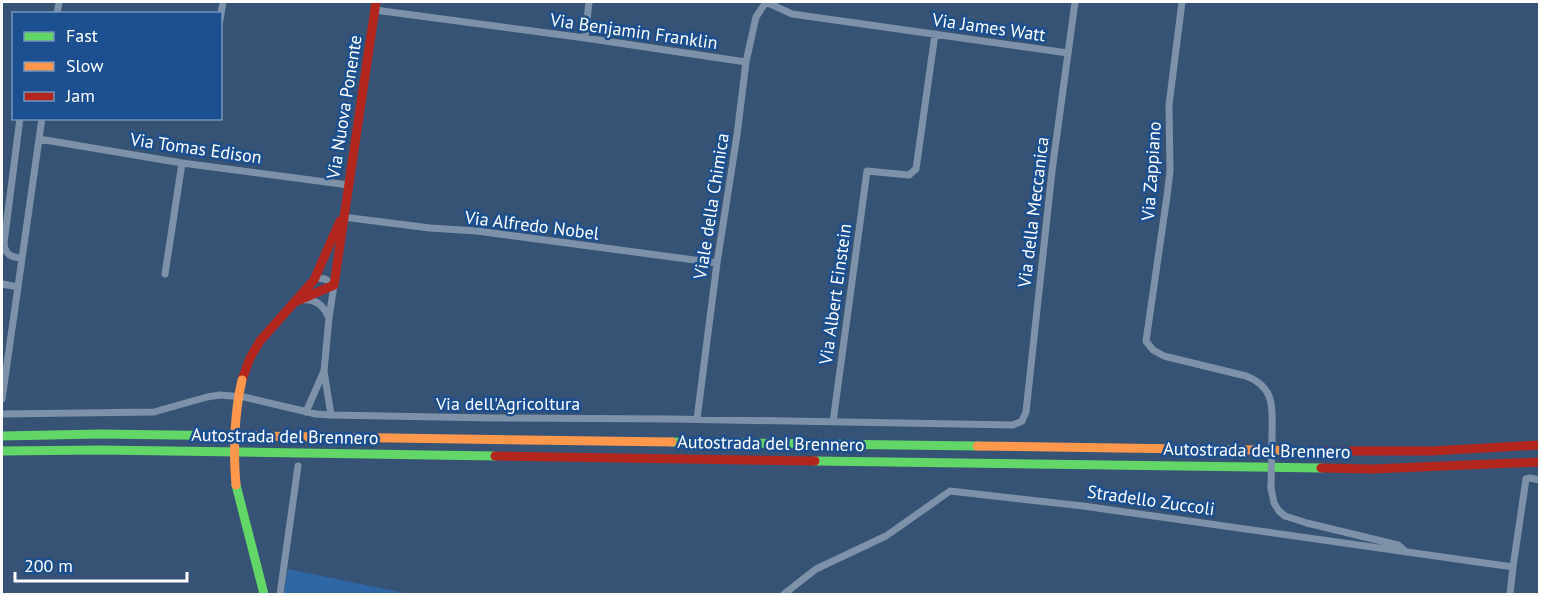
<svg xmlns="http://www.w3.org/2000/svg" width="1541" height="596" viewBox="0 0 1541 596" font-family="'PT Sans',sans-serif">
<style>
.green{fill:#2f66a5}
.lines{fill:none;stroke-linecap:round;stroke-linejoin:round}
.street{stroke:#7d92a8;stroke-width:7}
.fast{stroke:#63d668;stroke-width:9}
.slow{stroke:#ff974d;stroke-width:9}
.jam{stroke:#b3261e;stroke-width:9}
.street-bridge{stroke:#7d92a8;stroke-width:7}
.slow-bridge{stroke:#ff974d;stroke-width:9}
.labels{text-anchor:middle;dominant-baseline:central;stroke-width:5;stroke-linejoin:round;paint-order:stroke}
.street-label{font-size:18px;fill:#fff;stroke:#1b4f8f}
</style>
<rect width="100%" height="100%" fill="#365274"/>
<!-- green -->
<path class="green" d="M288,569L409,594H284Z"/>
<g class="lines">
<!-- street -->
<path class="street" d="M766,2L792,14L1068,53
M1182,2L1169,105L1170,171L1167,196L1146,341L1153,350L1164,356L1246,376C1277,388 1272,410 1272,437
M375,10L585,38L746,62
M57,14L59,2
M220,20L223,2
M585,38L589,2
M20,118L4,243C5,254 10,257 21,258
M39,139L182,163L349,185
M343,217L430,228L477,231L717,263
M165,274L182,163
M2,284L18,287
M302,300C315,298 323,305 328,316
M324,371L331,415
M2,399L42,118
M306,412L324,371L329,318L334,285L325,279L315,278
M2,414L154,412L207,397L220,395L244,397L316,414L331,415L492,418L671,419L1013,425L1022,421L1026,412L1052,171L1075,2
M697,419L717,263L737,135L746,62L756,17L766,2
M833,422L867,171L909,175L916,169L935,34
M1271,488L1274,503L1279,511L1285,516L1307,523L1398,545L1406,552
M1513,567L1526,479L1530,478L1540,480
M280,594L298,466
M784,594L816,569L886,536L950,491L1083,506L1513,567L1510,594"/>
<!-- fast -->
<path class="fast" d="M2,436L100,434L246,436
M672,442L977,446
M2,451L100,450L495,456
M815,461L1321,468
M236,485L264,594"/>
<!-- slow -->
<path class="slow" d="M246,436L672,442
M977,446L1317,451"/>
<!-- jam -->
<path class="jam" d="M297,301L334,285L376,2
M242,380L250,358L260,341L314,280L340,221
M1317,451H1431L1540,445
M495,456L815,461
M1321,468L1372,469L1540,462"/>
<!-- street-bridge -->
<path class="street-bridge" d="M1271,488L1272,437"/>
<!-- slow-bridge -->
<path class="slow-bridge" d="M236,485C233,449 234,415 242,380"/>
</g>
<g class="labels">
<!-- street labels -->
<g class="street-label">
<text transform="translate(989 27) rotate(8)">Via James Watt</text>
<text transform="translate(634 31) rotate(8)">Via Benjamin Franklin</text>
<text transform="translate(344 107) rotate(-81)">Via Nuova Ponente</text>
<text transform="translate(196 148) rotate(8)">Via Tomas Edison</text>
<text transform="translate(1151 171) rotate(-86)">Via Zappiano</text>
<text transform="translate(711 206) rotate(-81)">Viale della Chimica</text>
<text transform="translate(1033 212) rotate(-83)">Via della Meccanica</text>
<text transform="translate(532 225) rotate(7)">Via Alfredo Nobel</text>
<text transform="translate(835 294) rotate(-82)">Via Albert Einstein</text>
<text x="508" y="403">Via dell'Agricoltura</text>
<text transform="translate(285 436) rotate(1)">Autostrada del Brennero</text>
<text transform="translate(771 443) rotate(1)">Autostrada del Brennero</text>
<text transform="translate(1257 450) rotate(1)">Autostrada del Brennero</text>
<text transform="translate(1151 500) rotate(8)">Stradello Zuccoli</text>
</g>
</g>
<!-- border -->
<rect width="1541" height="596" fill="none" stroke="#ffffff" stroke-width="6"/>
<!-- legend -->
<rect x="12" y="12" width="210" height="108" fill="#1b4f8f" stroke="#7695bc" stroke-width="1.5"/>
<rect x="24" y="32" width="30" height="9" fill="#63d668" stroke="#7695bc" stroke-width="1.5"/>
<text x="66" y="42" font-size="18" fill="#ffffff">Fast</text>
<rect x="24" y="62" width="30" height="9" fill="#ff974d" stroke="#7695bc" stroke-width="1.5"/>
<text x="66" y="72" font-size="18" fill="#ffffff">Slow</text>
<rect x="24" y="92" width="30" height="9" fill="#b3261e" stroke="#7695bc" stroke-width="1.5"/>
<text x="66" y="102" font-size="18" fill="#ffffff">Jam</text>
<!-- scale -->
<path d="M15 572v9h172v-9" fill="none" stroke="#ffffff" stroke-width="3"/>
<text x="24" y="572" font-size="18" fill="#ffffff" stroke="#1b4f8f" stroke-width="4.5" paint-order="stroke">200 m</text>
</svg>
